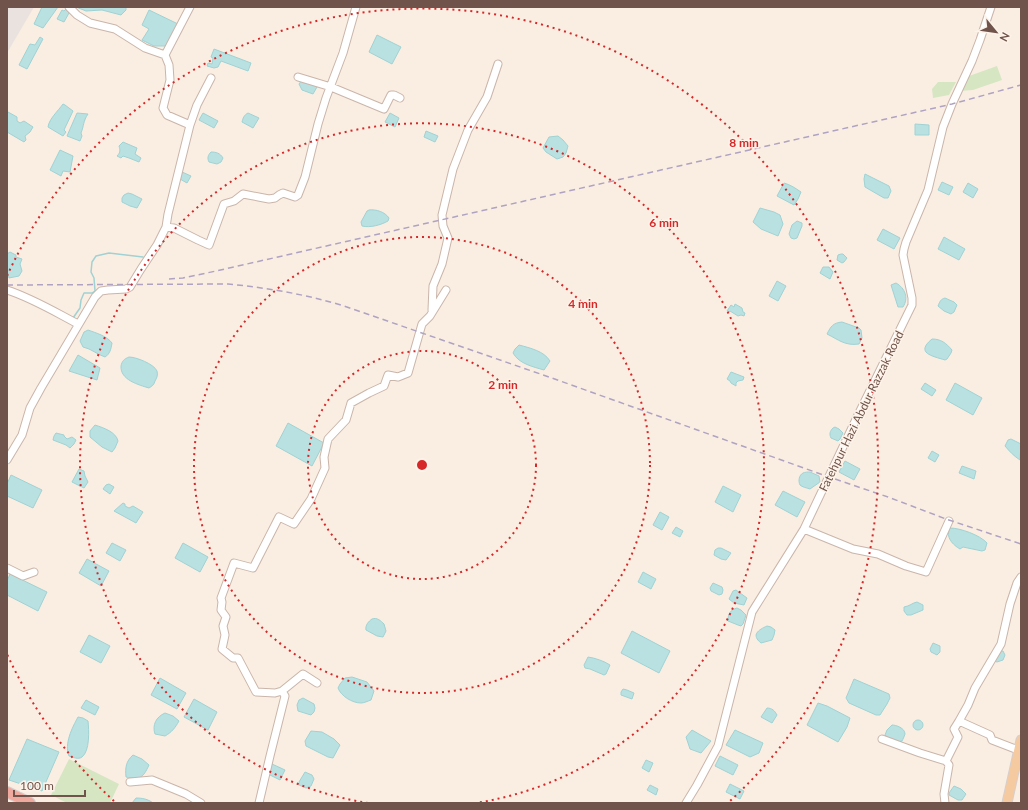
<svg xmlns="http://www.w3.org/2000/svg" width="1028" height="810" viewBox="0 0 1028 810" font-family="Lato,sans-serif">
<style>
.industrial{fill:#eae2de}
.green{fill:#d6e6c3}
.water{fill:#b9e1e2;stroke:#a0d2d3}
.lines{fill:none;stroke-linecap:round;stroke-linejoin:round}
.stream{stroke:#a0d2d3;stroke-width:1.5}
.minor-casing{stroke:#cab5aa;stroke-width:9}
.major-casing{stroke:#d7cfcd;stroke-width:11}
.highway-casing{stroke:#d7cfcd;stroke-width:12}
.minor{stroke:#fff;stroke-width:7}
.major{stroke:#f5caa0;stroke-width:9}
.highway{stroke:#f0a99e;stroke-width:10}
.rail{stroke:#b0a3c2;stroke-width:1.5;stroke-dasharray:6 4;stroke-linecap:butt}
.ring{fill:none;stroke:#d62828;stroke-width:2;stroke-dasharray:2 4}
.labels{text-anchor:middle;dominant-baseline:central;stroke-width:3;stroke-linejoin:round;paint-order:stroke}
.street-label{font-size:12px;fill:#70544b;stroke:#fef3e9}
.centre{fill:#d62828;stroke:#fef3e9;stroke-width:2}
.ring-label{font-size:12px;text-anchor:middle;font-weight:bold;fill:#d62828;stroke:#fef3e9;stroke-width:3;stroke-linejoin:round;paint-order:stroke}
</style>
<rect width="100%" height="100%" fill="#faeee3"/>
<!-- industrial -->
<path class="industrial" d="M7,7H34L7,53Z"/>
<!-- green -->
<path class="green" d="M997,66L1002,80L973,90L960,91L969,76Z
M938,82H956L949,95L933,98L932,89Z
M69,759L119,784L110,803H67L51,795Z"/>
<!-- water -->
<path class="water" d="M42,7H58L43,28L34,24Z
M76,7H126V10L121,15L102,10L86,11Z
M66,9L69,13L64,22L57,19L62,10L64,11Z
M149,10L178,24L166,46H154L142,40L149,29L142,25Z
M377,35L401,47L392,64L369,52Z
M40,37L43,39L27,69L19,65L30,44L35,45Z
M214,49L251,63L248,71L221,61L218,67L214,68L207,66L208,63L212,64L213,58L211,57Z
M302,80L315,85L317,87L313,94L302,90L299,84Z
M63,104L65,105L73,111L64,130L66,132L63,136L48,127C49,119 58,111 63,104Z
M8,112L17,117V121L20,123L24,121L33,127L30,132L25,136L26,140L24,142L7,132V114Z
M77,113L88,114C83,121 84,126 81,133L82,136L80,141L67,136Z
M203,113L218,121L214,128L199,120Z
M248,113L259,118L253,128L242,122C243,118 244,115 248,113Z
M390,113L399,118L395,127L385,122Z
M915,124L929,125V135H915Z
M426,131L438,136L435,142L424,137Z
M558,136L563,140L568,146L566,153L563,157L557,159L546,152L543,148L549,137Z
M123,142L137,148L135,154L141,158L139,162L129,158L123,156L121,158L117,156C121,152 120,150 119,146Z
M60,150L73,156L70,172L63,171L61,176L50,170Z
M211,152C216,152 220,153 223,158L221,162L217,164L209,162C207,158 208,155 211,152Z
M182,172L191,176L187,183L180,179Z
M865,174L889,186L891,191L888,198H884L865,187L864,179Z
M942,182L953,187L949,195L938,190Z
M784,183C791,185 795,188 801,192L798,199L794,205L777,196Z
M968,183L978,189L973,198L963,192Z
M128,193L132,194L142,199L137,208L130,206L122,202V198L124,195Z
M760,208L774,212L780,215L783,224L778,236L761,229L753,222Z
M369,210C376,209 385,212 389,218L388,221C381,225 370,228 362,226L361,222L367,211Z
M797,221L802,223V226L797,238L794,239L791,238L789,234L792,225Z
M883,229L900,238L894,249L877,240Z
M944,237L965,249L959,260L938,249Z
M10,252L16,255V257L22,259L20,264L22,271L19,276L9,278L8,273H7V254Z
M841,254H843L847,258L844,262L842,263L837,260L838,255Z
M823,267H829L833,272L830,279L820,273Z
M777,281L786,286L778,301L769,296Z
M896,283C905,288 909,298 903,307H898L891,285Z
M945,298L954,302L957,305L954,312L951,314L944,311L938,306C940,301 941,299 945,298Z
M735,304L742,308L743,312L745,313L744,316L741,315L738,316L730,311L729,312L727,311L731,305L734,307Z
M842,322L859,328L861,330L862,338L859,344C845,346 839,340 827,334C831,326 833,323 842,322Z
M88,330C96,333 107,336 112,343C111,349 110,354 105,357C96,354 92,349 83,347L80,341L84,332Z
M932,339C941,339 946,343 952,350L951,353L947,359L945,360C932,356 915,353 932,339Z
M519,345C530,348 544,351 550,361L544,370C534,367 519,364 513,353L515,349Z
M78,355L100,368L97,380L69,371Z
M129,357C136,357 154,364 157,371C158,375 157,378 155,381C154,385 152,386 149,388C139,385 120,380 121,366C122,361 124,359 129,357Z
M731,372L744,377L743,380L738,381L736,383V386L731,383L730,381L727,379Z
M925,383L936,390L932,396L921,389Z
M955,383L982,398L973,415L946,400Z
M288,423L324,443L312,466L276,446Z
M95,425C104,428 116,432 118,441L115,448L112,452L102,447L90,437V431Z
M835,427L839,429L843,433L840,439L838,441L831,438C829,434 830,431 833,428Z
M56,433L64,435V436L67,439L72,437L76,440L74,444L70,448L66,445L53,440L54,436Z
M1011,439L1021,444L1020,460C1014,456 1010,452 1005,446L1008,440Z
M932,451L939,455L935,462L928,458Z
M845,461L860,469L854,480L839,472Z
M962,466L976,471L974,479L959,473Z
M79,469L84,471L85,476L88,482L84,488L72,482Z
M810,472L819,476L820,482L810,489C807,488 802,487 800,485C798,481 799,475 803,473C805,472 808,472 810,472Z
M11,475L42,490L33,508L7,496V484Z
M109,484L114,487L110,494L103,489L106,485Z
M723,486L741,495L733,512L715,502Z
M783,491L805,502L797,517L775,505Z
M123,503L125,504V506L129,508L133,506L143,512L136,523L114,511Z
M660,512L669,517L662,530L653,525Z
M676,527L683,531L680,537L672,533Z
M950,528C960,528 980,535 987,543L985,550L982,551L963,547L960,549C953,545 945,537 950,528Z
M112,543L126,550L120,561L106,553Z
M183,543L208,557L200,572L175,558Z
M718,548H721L731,553L726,560L721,559L714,555L715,550Z
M87,559L109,571L101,586L79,573Z
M643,572L656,579L651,589L638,582Z
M10,574L47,592L38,611L7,595V581Z
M713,583L722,587L723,590L722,594L719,595L711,591L710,588Z
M736,590L747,598L744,605L734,603L729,599L733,591Z
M917,602L923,605V610L911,615H907L904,611V607C910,606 912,603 917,602Z
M737,608L741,610L746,615L743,624L741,626L738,625L728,621C728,614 730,610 737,608Z
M372,619C377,617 381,621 384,624L386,631L383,637L377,636L366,630C365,625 369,621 372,619Z
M767,626L771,627L775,630L774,635L772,640L761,643C751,635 758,630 767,626Z
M632,631L670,651L659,673L621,653Z
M89,635L110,646L101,663L80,652Z
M933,643L940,646V652L937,655L931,652L930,649Z
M1000,651H1003L1005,655L1003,660L997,662L994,661Z
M588,657C595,658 604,661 610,665L606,674L604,675L590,669L585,668L584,665Z
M352,677L367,682L374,691L371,700C368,701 364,703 361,703C352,703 341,696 338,688L340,684L345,678Z
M160,678L186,693L177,709L151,695Z
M854,679L889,694L890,698L887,704L880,715H876L849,703L846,698Z
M623,689L627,690L634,693L632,699L621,695V692Z
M303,698L314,704L315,708L314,712L311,715L298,711L297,705L299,700Z
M194,699L217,712L208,730L184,717Z
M86,700L99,707L95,715L81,708Z
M818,703L827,706L850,718L847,727L838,742L807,725Z
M767,708C772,708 775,711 777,715L772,723L761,717Z
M165,713L173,716L179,721C175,728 172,732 165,736L155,734C152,725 156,717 165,713Z
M78,717L83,718L88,721C89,730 90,751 82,757C78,760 73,757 69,756C64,744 72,728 78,717Z
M913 725a5 5 0 1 1 10 0a5 5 0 1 1-10 0Z
M892,725C896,725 905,728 905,734C904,737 903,739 902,741C895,743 890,740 885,735L887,730Z
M692,730L711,741L701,753L690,749L686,737Z
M735,730L763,743L759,753L750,757L726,745Z
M311,731L322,732L334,739L340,745L333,758L328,757L306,746L305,741Z
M27,739L59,752L42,791L9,780Z
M133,755L142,759L149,765C143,778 140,780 126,777C125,768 126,761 133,755Z
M720,756L738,765L733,775L715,766Z
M646,760L653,763L649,772L642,768Z
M272,764L285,770L280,780L268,774Z
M305,772L312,775L314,779L311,786L306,788L299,785V782Z
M730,784L744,791L740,799L726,792Z
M650,785L658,789L656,795L647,790Z
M954,786L961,789L966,794L962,800H958L949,795V793Z
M136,798C142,798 148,799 153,803H132Z"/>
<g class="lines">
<!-- stream -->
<path class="stream" d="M73,318L80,308L81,300L84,293H92L95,291L94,278L91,272L92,262L96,256L109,253L143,257"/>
<!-- minor casing -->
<g class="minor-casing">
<path id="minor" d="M69,7L77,15L90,23L115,29L145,48L165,55
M298,77L331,87L384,109L391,95H394L400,98
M190,125L197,105L211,78
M166,227L174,228L198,240L209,245L224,204L234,201L243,194L269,199L275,198L279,195L283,193L295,197L298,195L305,177L318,124L326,98L343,53L356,7
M7,290C32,298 55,312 78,324
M432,310L433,286L442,264L448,238L443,226L442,215L453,169L468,130L487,97L498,64
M7,460L22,435L30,408L41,388L95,297L101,291L108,290L126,289L130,287L141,269L157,245L166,227L168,214L190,125L167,115L163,108L170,80L169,65L165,55L190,7
M804,529L853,549L878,554L906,566L926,572L949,521
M7,568L23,576L34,572
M317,683L303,674L282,691L275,693L256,692L238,658H233L222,649L225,635L223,626L226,617L221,610L222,602L221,598L234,563L253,568L279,517L294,524L311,499L325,468L324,457L328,439L346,420L351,403L369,393L384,386L388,375L398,377L408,373L422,324L430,316L446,290
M959,721L968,705L975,688L1001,644L1010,604L1017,583L1021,577
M882,739L920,753L946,761L958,737L954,729L959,721L990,735L992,740L1018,750
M130,782L152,780L186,794L201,803
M259,803L270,756L285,696L282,691
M686,803L697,785L718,746L752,612L804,529L859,413L912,305V298L903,255L904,249L906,242L928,190L943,127L952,104L972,61L980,40L991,7
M945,803L944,794L949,765L946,761"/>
</g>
<!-- major casing -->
<g class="major-casing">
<path id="major" d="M1007,803L1021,740"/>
</g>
<!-- highway casing -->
<g class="highway-casing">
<path id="highway" d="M7,792L30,803"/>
</g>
<!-- minor -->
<use href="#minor" class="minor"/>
<!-- major -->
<use href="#major" class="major"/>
<!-- highway -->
<use href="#highway" class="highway"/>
<!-- rail -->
<path class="rail" d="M169,279L183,278L216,271L952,104L1021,85
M7,285L228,284C268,288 305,294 344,306L549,377L829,477L888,497L946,519L1021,544"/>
</g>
<!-- distance rings -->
<g class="ring">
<circle cx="422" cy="465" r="114"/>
<circle cx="422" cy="465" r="228"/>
<path d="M368 803A342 342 0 1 1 476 803"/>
<path d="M114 801A456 456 0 0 1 7 654M7 276A456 456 0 1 1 730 801"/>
</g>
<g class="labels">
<!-- street labels -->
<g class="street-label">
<text transform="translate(861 411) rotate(-64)">Fatehpur Hazi Abdur Razzak Road</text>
</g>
</g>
<circle cx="422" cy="465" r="6" class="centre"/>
<g class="ring-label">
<text x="744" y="147">8 min</text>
<text x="664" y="227">6 min</text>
<text x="583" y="308">4 min</text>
<text x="503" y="389">2 min</text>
</g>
<!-- border -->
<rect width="1028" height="810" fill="none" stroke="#70544b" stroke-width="16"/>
<!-- north arrow -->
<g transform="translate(996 32) rotate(119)" stroke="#fef3e9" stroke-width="3" paint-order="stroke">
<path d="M0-3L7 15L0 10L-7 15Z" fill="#70544b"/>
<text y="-6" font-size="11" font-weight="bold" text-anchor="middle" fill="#70544b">N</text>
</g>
<!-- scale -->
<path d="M14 790v6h71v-6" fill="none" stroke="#70544b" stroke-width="2"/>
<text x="20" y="790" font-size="12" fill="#70544b" stroke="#fef3e9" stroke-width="3" paint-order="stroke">100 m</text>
</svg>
